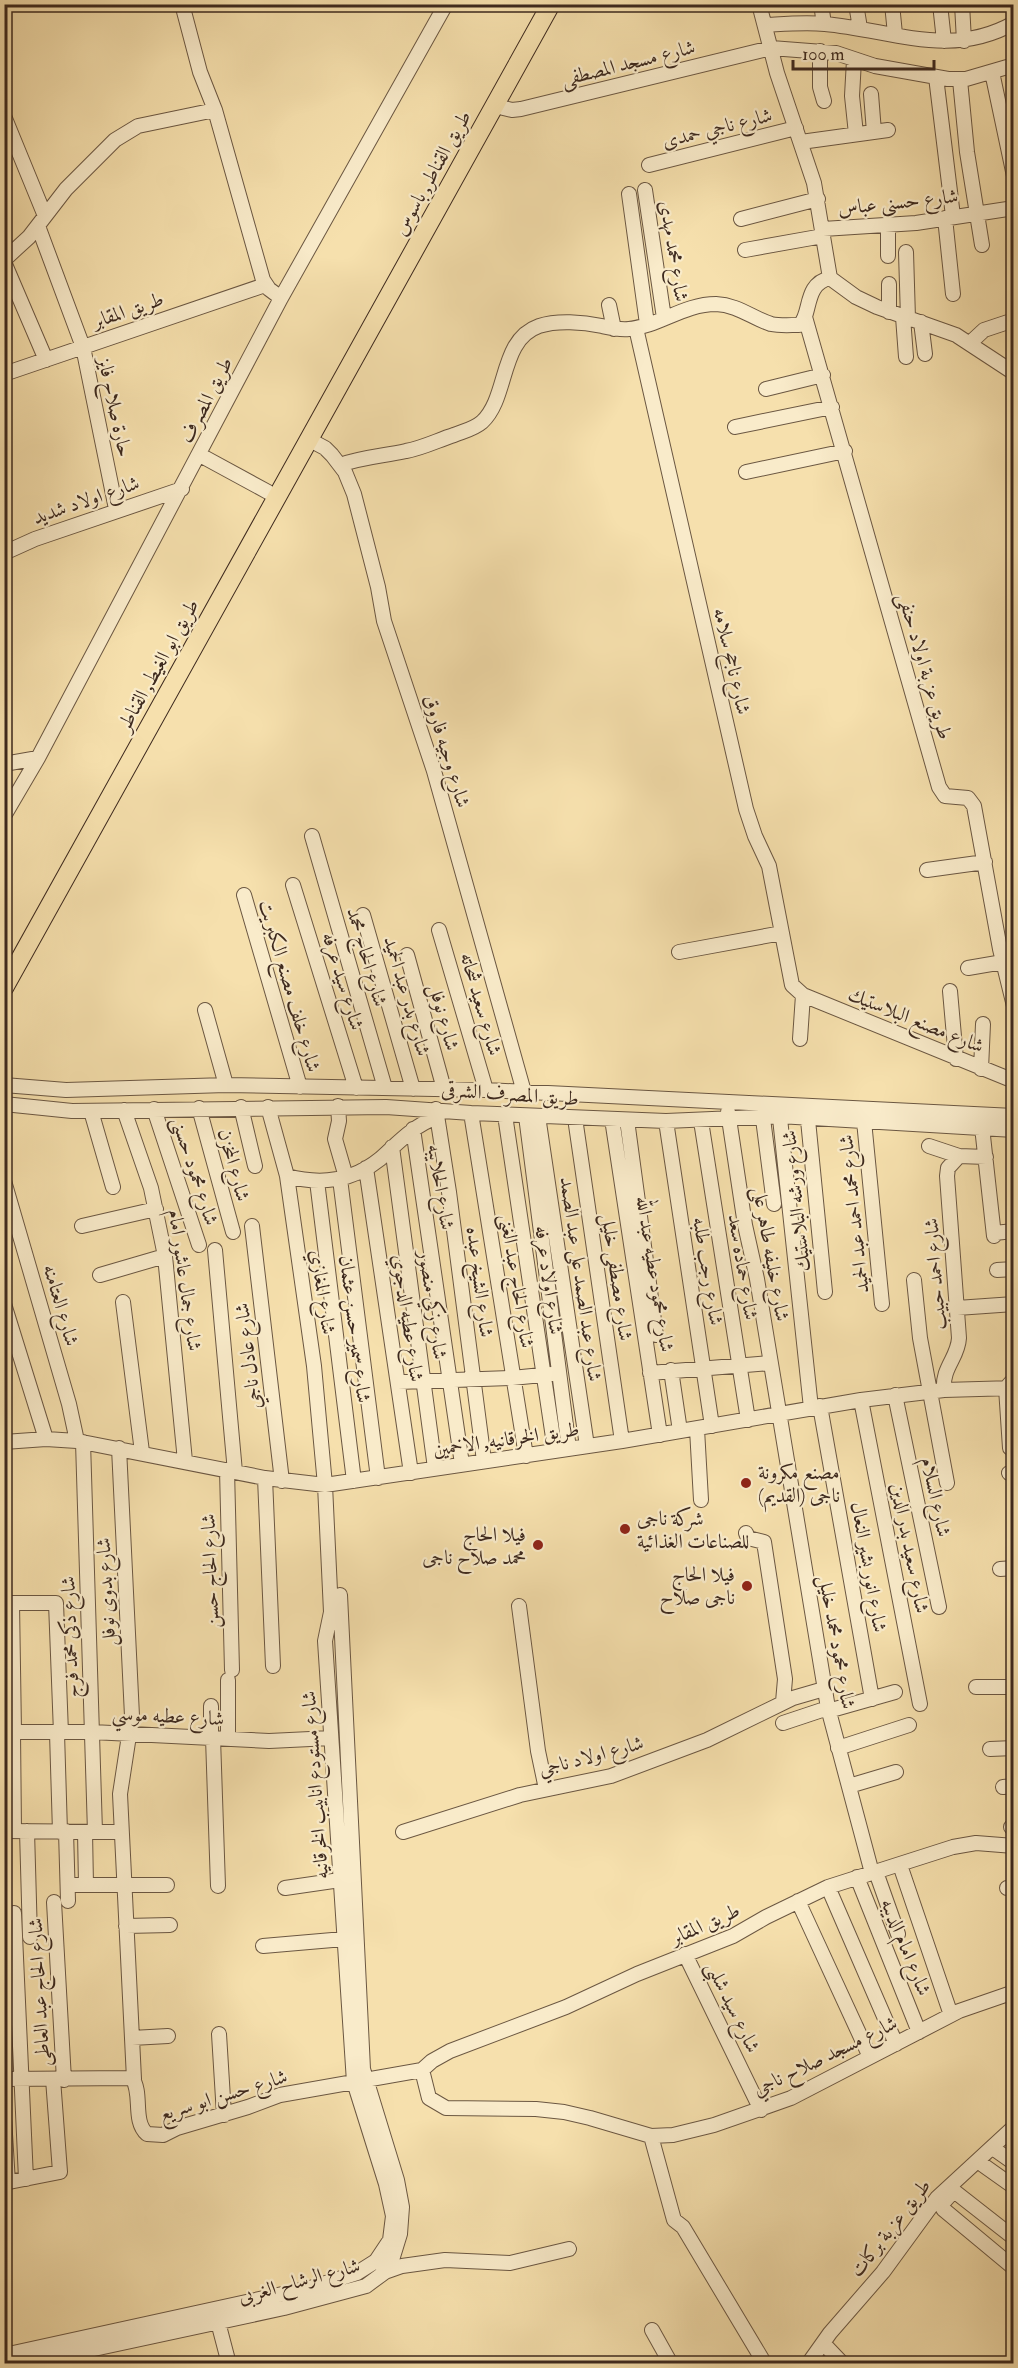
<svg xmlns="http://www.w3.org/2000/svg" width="1018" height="2368" viewBox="0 0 1018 2368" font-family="'IM FELL Double Pica',Amiri,serif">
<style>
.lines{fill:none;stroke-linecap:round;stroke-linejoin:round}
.minor-casing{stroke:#6b5742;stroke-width:16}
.major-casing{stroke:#3d291e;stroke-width:20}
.minor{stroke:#f9ebca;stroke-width:14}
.major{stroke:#f6e0ad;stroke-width:18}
.poi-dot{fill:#8f2418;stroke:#f9ebca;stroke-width:2}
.labels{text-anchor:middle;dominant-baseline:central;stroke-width:4.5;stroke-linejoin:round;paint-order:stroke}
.street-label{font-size:20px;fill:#3d291e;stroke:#f9ebca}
.poi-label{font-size:20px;fill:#3d291e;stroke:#f9ebca;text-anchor:start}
</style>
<rect width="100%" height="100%" fill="#f6e0ad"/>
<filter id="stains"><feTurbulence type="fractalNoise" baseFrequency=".00333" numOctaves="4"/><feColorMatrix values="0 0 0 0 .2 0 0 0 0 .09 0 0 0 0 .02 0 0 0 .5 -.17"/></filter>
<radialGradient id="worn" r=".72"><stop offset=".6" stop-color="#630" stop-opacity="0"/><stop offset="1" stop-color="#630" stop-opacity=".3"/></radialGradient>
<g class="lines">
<!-- minor casing -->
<g class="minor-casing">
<path id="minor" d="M182,4L200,72L215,110L263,280L269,289L281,298
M759,4L777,73L814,183L830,278
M821,4L824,24
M856,4L860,28
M892,4L895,34
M940,4L944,41
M962,4L964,41
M765,25C784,24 805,22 825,24C892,30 950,59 1014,23
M820,51V87L824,101
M854,60L852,96L856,134
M992,72L1014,176
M936,77L953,216
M960,80L967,152L982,245
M871,94L874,132
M495,106L512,110L521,109L771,48L836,53L875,66L948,79H966L1014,65
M4,116L45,216
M801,142L888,130
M649,165L796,128
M645,190L664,318
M629,194L647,324
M945,218L953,294
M741,219L818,199
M888,225V256
M38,226L83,347L116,509
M823,229L916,223L1014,208
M745,250L823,236
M906,252L908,318
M4,260L29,237L66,189L115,140L138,126L215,110
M4,262L46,360
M830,278L856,297L877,307L956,335L1014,373
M609,305L614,329
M889,312V284
M805,317L939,787L945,796L968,798L974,806L1000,949L1014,1006
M903,317L906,357
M921,322L925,354
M636,328L746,809L755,836L769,866L792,985L803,995L1014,1081
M970,343L984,330L1014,320
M4,374L265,285
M766,389L823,375
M735,427L832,407
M308,439L325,448L332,455L345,472L354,494L378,587L384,621L434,771L524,1092
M200,455L268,492
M340,465C362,457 384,456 406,451C423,448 438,440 454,435C464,431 474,429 482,422C509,397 499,340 539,326C557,320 583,322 602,326C611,328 619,330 629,329C659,326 684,304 716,304C738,305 752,318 771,324C780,326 790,325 799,325C812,316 803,284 830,278
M746,472L845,451
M4,553L35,539L182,489
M4,764L38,758
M4,816L38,758L281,298L446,4
M312,836L385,1088
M927,870L985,862
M293,885L356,1088
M244,895L300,1087
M363,915L413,1089
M439,930L486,1090
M679,952L782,933
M407,955L444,1089
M968,968L1003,962
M950,991L956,1059
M205,1010L226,1085
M800,1039L803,995
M981,1069L983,1024
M4,1085L66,1090L226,1085L486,1090L1014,1116
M4,1104L72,1111L386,1107L471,1113L666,1121L779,1116L1014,1130
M338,1106L339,1121L335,1139L346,1177
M241,1107L255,1166
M199,1108L233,1232
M154,1109L199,1245
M436,1109L449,1192L484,1461
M779,1109L811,1408
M124,1110L151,1188L165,1256L185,1461
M807,1110L825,1292
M91,1111L113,1187
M762,1111L774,1204
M728,1112L745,1225L757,1279L828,1708L872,1873
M471,1113L526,1456
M505,1115L555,1451
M526,1116L569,1449
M538,1116L587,1446
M575,1118L622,1441
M612,1119L660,1435
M627,1120L656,1335
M666,1121L712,1426
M701,1121L748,1420
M864,1121L882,1304
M982,1127L994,1236
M413,1129L462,1464
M929,1146L959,1156L986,1157
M392,1147L435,1468
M366,1168L411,1473
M287,1176C320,1185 353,1181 380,1159C399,1142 413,1126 437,1117
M340,1179L378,1478
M4,1181L69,1404L77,1441
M317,1181L354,1481
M82,1226L156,1209
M252,1226L282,1481
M994,1233L1014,1231
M215,1250L235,1472
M997,1270L1014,1269
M100,1275L165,1256
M914,1280L920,1338L947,1483
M123,1302L142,1452
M4,1304L46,1439
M957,1308L1014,1304
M671,1370L680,1431
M650,1373L770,1363
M398,1382L512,1378L552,1374
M944,1390C942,1367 958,1358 959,1338L947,1176L948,1168L959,1156
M895,1395L939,1607
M861,1400L920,1704
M820,1406L872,1699
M697,1429L701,1500
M4,1442L46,1439L77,1441L265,1478L325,1485L622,1441L861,1400L944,1390L1014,1388
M83,1442L95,1832
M119,1448L132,1716L120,1794L134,2079
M1010,1448L1006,1388L1014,1379
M227,1470L232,1670
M1009,1473L1014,1472
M265,1478L273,1666
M746,1533L748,1538L764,1542L785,1679L783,1702
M1000,1569L1014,1568
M4,1603H56L61,1733
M12,1603L14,1732
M519,1606L538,1751L546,1789
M228,1680V1739
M976,1687H1014
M211,1706V1738
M828,1711L895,1692
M783,1723L828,1708
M4,1732H92L269,1741L331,1738
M13,1732L14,1831
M57,1733L60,1832
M213,1738L218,1886
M838,1748L909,1725
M990,1749L1014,1748
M849,1786L896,1772
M1003,1787L1014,1786
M1011,1827H1014
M4,1831L121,1832
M27,1831L30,1937
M66,1831L68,1901
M85,1832L86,1885
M403,1832L520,1795L611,1776L707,1740L793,1698L824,1689
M900,1865L951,2015
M876,1872L898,1934
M857,1877L919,2032
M68,1885H167
M828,1887L896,2044
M285,1888L340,1880
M1007,1888H1014
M798,1901L870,2057
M54,1902L64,2080
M14,1913L26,2179
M126,1926L170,1925
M263,1946L344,1939
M685,1954L761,2110
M219,2034L224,2115
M132,2038L168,2036
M422,2070L432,2061L450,2051L566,2007L637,1974L733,1936L766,1917L828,1887L953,1847L976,1843L1014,1846
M4,2079L132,2078C143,2093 132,2121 147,2134L163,2135L177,2128L248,2107L280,2095L422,2070L429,2098L446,2108L536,2109L564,2112L590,2118L651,2136L673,2135L714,2125L791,2098L959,2011L1014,1992
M4,2118L8,2183
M651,2136L674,2220L683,2227L765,2364
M997,2151L1014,2163
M983,2165L1014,2187
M4,2183L60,2172L53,2079
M954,2191L1014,2238
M951,2194L942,2204L943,2209L1014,2268
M383,2269L385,2272L402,2266L445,2260L510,2263L569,2249
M218,2322L229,2364
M652,2330L671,2364
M823,2343L843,2364
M4,2355L310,2288L357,2273L376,2261L390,2240L393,2216L386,2184L354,2082L325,1641L331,1612L325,1485L314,1366L287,1176L268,1107
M24,2364L284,2308L366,2286L385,2272L392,2260L400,2234L402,2207L397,2180L363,2069L340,1595
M808,2364L830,2333L883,2272L937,2198L1014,2127"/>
</g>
<!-- major casing -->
<g class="major-casing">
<path id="major" d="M4,988L551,4"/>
</g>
<!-- minor -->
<use href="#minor" class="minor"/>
<!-- major -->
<use href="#major" class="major"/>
</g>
<!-- markers -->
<g class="poi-dot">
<circle cx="746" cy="1483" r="6"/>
<circle cx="625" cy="1529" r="6"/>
<circle cx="538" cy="1545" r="6"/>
<circle cx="747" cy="1586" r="6"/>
</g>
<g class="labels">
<!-- street labels -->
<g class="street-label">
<text transform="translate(628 63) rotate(-14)">شارع مسجد المصطفى</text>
<text transform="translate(717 128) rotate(-14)">شارع ناجي حمدى</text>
<text transform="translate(432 173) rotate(-61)">طريق القناطر, باسوس</text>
<text transform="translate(898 202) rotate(-6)">شارع حسنى عباس</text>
<text transform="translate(674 251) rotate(81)">شارع محمد مهدى</text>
<text transform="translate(128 310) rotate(-19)">طريق المقابر</text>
<text transform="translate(206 400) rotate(-63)">طريق المصرف</text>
<text transform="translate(115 407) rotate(78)">حارة صلاح فايز</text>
<text transform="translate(86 500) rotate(-19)">شارع اولاد شديد</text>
<text transform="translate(732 661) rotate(77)">شارع ناجح سلامه</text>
<text transform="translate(158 665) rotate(-61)">طريق ابو الغيط, القناطر</text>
<text transform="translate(925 666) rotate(74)">طريق عزبة اولاد حنفى</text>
<text transform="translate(447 751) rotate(73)">شارع وجيه فاروق</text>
<text transform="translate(367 957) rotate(74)">شارع الحاج محمد</text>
<text transform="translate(343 981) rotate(73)">شارع سيد عرفه</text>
<text transform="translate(290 986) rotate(74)">شارع خلف مصنع الكبريت</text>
<text transform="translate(407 996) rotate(74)">شارع بدر عبد الحميد</text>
<text transform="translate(481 1004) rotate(74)">شارع سعيد شحاته</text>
<text transform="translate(444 1017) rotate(75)">شارع نوفل</text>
<text transform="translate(916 1020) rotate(22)">شارع مصنع البلاستيك</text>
<text transform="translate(510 1094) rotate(4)">طريق المصرف الشرقى</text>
<text transform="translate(234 1165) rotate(75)">شارع المخزن</text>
<text transform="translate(195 1171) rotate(72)">شارع محمود حسنى</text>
<text transform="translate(441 1187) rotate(81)">شارع الحلايبه</text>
<text transform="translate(796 1201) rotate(-96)">شارع ورشه البلاستيك</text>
<text transform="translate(854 1214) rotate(-96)">شارع محمد احمد عبد الحميد</text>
<text transform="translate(771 1254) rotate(80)">شارع خليفه طاهر على</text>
<text transform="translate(743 1267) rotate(81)">شارع حماده سعد</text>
<text transform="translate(708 1271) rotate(81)">شارع رجب طلبه</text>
<text transform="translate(655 1274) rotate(81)">شارع محمود عطيه عبد الله</text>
<text transform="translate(935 1274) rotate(-94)">شارع احمد حبيب</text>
<text transform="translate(617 1277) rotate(82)">شارع مصطفى خليل</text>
<text transform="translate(581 1279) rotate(82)">شارع عبد الصمد على عبد الصمد</text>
<text transform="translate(185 1280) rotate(82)">شارع جمال عاشور امام</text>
<text transform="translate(549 1280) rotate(82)">شارع اولاد عرفه</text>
<text transform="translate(517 1281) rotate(81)">شارع الحاج عبد الغنى</text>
<text transform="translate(480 1282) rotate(83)">شارع الشيخ عبده</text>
<text transform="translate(323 1292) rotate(82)">شارع المغازي</text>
<text transform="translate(61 1305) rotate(74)">شارع العتامنه</text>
<text transform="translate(433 1305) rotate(82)">شارع زكي منصور</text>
<text transform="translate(408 1318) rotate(82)">شارع عطيه الدجوي</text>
<text transform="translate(355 1329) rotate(83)">شارع سمير حسن عثمان</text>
<text transform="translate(248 1356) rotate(-97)">شارع عادل ناجي</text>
<text transform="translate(506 1439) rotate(-8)">طريق الخرقانيه, الاخمين</text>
<text transform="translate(936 1497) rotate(78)">شارع السلام</text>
<text transform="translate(910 1548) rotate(79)">شارع سعيد بدر الدين</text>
<text transform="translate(869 1567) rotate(80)">شارع انور بشير النعال</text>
<text transform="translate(210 1571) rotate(-92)">شارع الحاج حسن</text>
<text transform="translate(106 1592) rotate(-93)">شارع بدوى نوفل</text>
<text transform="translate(70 1637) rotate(-92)">شارع ذكى محمد فرج</text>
<text transform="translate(837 1642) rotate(80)">شارع محمود محمد خليل</text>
<text transform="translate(168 1716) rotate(3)">شارع عطيه موسي</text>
<text transform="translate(591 1756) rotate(-15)">شارع اولاد ناجي</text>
<text transform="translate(315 1785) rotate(-94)">شارع مستودع انابيب الخرقانيه</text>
<text transform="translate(705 1924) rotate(-24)">طريق المقابر</text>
<text transform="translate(906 1947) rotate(68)">شارع امام الديبه</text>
<text transform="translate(39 1992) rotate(-93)">شارع الحاج عبد العاطى</text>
<text transform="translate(733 2007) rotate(64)">شارع سيد شلبى</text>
<text transform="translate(825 2056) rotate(-26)">شارع مسجد صلاح ناجي</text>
<text transform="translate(223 2095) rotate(-17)">شارع حسن ابو سريع</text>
<text transform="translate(890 2228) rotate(-52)">طريق عزبة بركات</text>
<text transform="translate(299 2281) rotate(-15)">شارع الرشاح الغربى</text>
</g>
<!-- poi labels -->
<g class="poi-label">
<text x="758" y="1472">مصنع مكرونة<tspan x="758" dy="23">ناجى (القديم)</tspan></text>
<text x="637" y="1518">شركة ناجى<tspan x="637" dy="23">للصناعات الغذائية</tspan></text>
<text x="526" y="1534" text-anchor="end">فيلا الحاج<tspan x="526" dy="23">محمد صلاح ناجى</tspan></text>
<text x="735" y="1574" text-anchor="end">فيلا الحاج<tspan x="735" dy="23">ناجى صلاح</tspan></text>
</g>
</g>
<!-- margin -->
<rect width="1018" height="2368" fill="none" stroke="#f6e0ad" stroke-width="24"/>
<rect x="6" y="6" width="1006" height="2356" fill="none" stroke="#3d291e" stroke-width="3"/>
<rect x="12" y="12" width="994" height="2344" fill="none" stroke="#3d291e" stroke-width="1.5"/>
<!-- scale -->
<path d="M793 60v9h141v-9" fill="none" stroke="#3d291e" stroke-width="3"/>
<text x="802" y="60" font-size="18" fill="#3d291e" stroke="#f9ebca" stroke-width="4.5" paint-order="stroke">100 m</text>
<rect width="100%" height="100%" filter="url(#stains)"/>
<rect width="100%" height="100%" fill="url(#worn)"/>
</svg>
